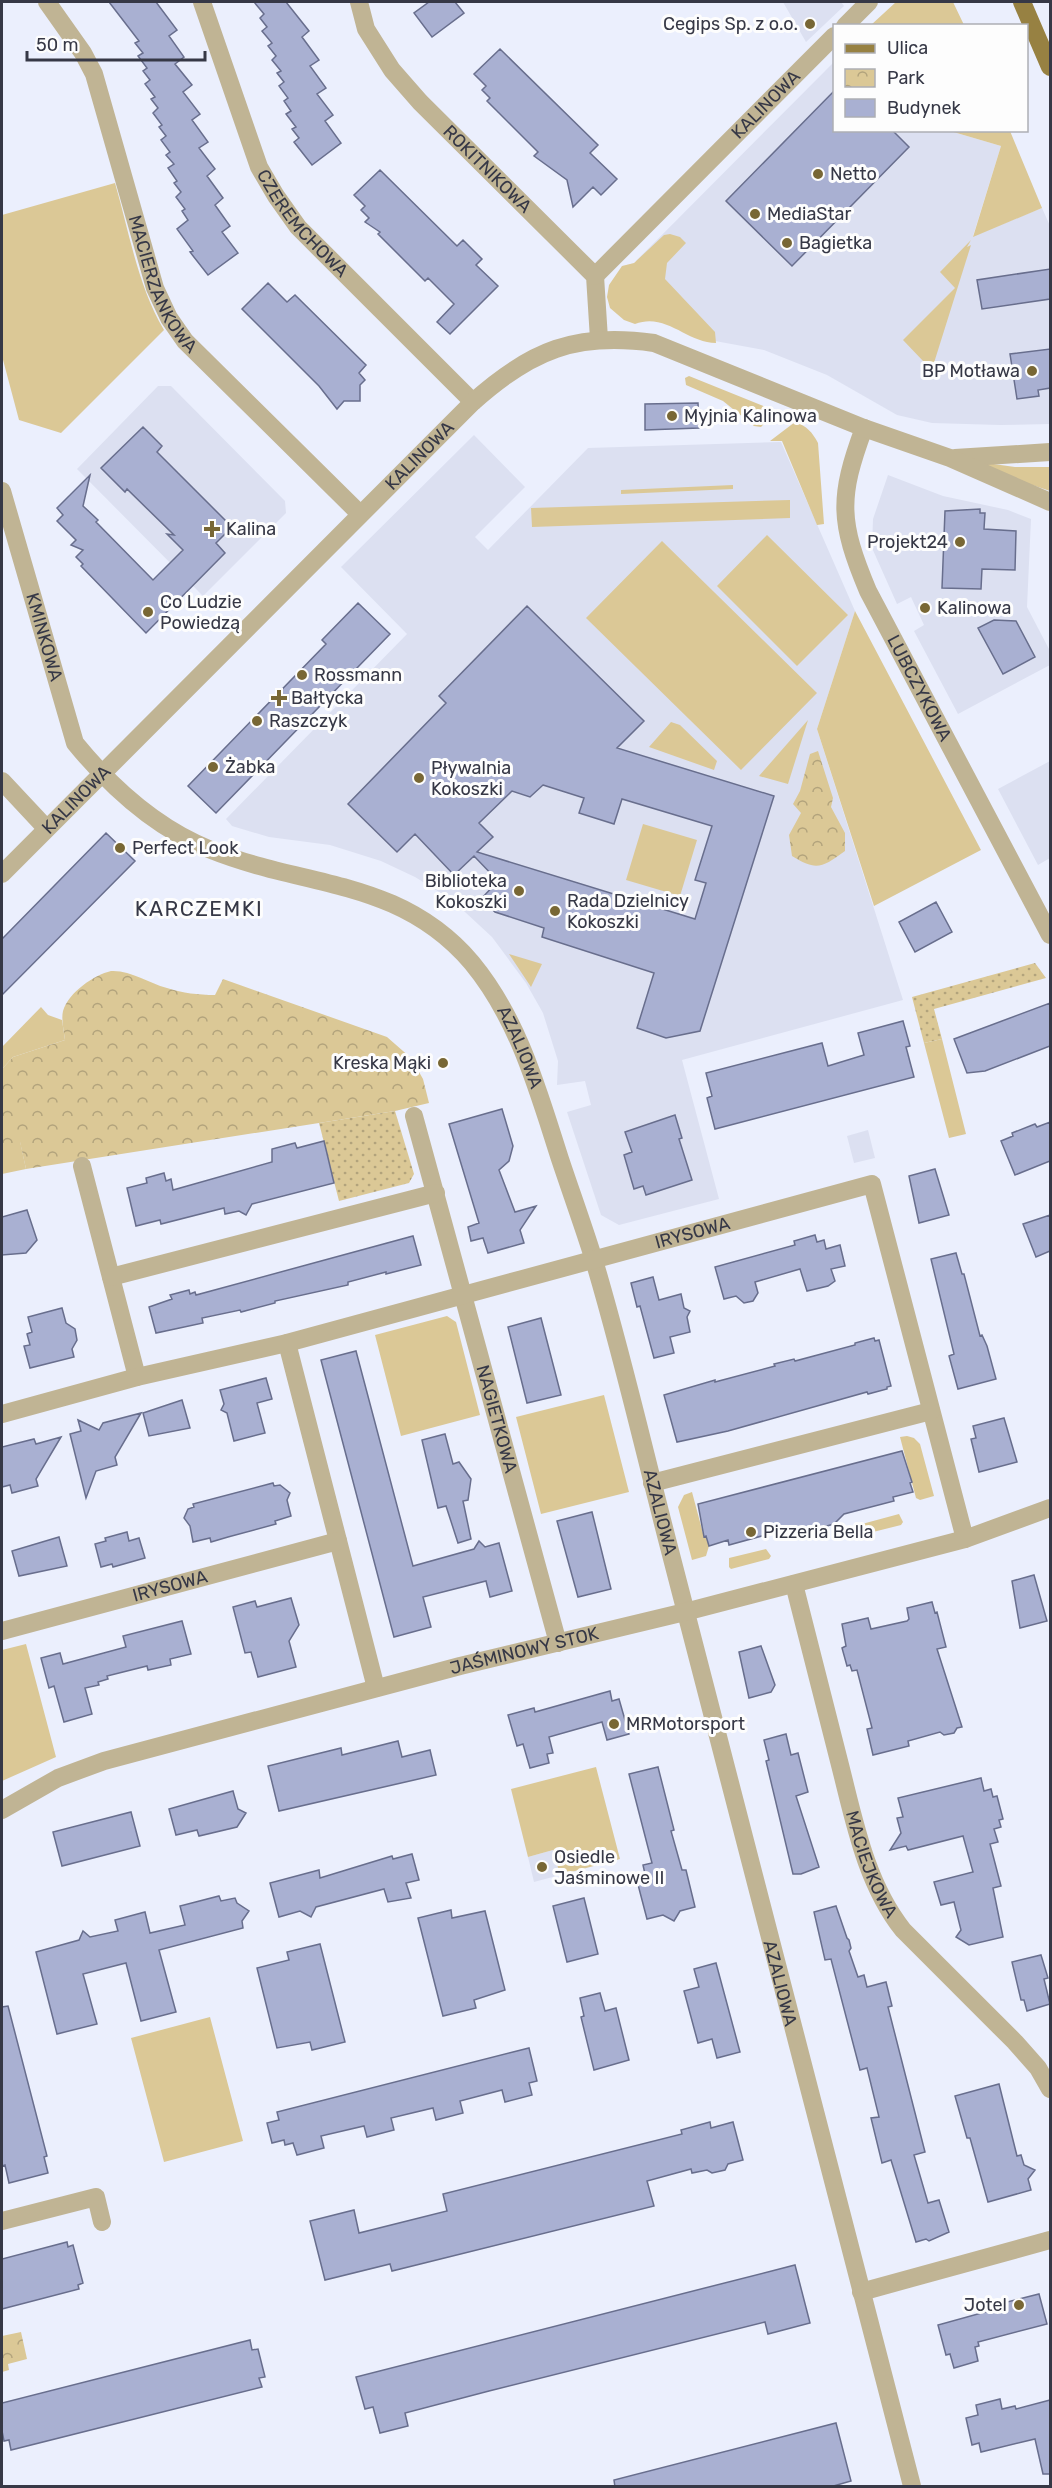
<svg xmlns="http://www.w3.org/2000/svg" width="1052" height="2488" viewBox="0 0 1052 2488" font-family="Rubik,sans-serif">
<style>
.built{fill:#dce0f1}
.grass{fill:#dbc896}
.park{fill:url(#park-crowns)}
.garden{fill:url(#garden-dots)}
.building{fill:#a9b0d2;stroke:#686e8d;stroke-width:1.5;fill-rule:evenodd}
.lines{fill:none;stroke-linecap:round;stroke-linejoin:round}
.minor{stroke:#c0b494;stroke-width:18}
.primary{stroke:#978142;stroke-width:18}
.poi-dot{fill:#786735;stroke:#fdfdfd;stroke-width:2}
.labels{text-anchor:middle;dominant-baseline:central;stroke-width:6;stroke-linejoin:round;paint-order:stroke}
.poi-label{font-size:18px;fill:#363846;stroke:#fdfdfd;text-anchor:start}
.street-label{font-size:18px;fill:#363846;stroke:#fdfdfd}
.quarter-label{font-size:21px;letter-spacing:1.5px;fill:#363846;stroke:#fdfdfd}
</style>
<defs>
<pattern id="park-crowns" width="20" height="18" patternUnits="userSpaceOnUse" patternTransform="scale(1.5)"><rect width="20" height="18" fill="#dbc896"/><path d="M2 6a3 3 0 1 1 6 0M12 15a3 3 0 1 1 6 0" fill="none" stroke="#b2a37c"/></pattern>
<pattern id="garden-dots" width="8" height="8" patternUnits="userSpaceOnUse" patternTransform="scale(1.5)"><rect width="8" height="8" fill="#dbc896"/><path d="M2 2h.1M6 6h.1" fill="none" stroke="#b2a37c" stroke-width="1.8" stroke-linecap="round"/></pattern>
</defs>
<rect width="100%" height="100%" fill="#ebeffd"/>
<!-- built -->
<path class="built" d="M783,2H841L844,6L806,42Z
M834,62V130L950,131L1001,146L973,236L1042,208L1050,226V424L1000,425L932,423L897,415L827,375L764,350L715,341L636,261Z
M158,386H171L285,501L286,513L203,596L77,469Z
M474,435L525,487L475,537L488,550L588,448L781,442L855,611L817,729L903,1000L682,1060L719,1199L619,1225L601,1215L567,1112L591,1105L585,1081L557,1085L558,1061L543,1013L526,983L492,937L452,900L415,877L381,861L330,845L269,837L232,826L226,819L407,634L341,567Z
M888,475L943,496L1008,510L1031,519L1027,607L1050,651V665L958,714L914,631L924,625L911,597L897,604L872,548L873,519Z
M1050,761V858L1038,865L998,789Z
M868,1130L875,1158L854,1163L847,1136Z
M553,1850L560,1875L534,1882L528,1857Z"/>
<!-- grass -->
<path class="grass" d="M896,2H953L964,25H871Z
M950,131H1010L1042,208L973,237L1001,146Z
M115,183C129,231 138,287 164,330L61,433L19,420L2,356V215Z
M670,234L680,237L686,243L667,263L665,279L715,332L716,343C687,343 666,312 635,324L624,320L610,308L607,297L609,285L622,266L634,263L664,235Z
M971,240L967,247L971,245L933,366L924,362L903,340L955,288L940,272Z
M689,376L771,409L772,415L761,427L754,426L723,401L686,385L685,378Z
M795,422C807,426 812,432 818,443L824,524L817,525L782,441H770Z
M972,461L1015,467H1050V491L991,471Z
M733,485V489L621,494V490Z
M790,500V518L532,527L531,508Z
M767,535L848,615L797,666L717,586Z
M662,541L817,693L741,770L586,618Z
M855,611L981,850L874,906L817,729Z
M808,720L788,784L759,776Z
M671,722L680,725L717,761L714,770L649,747Z
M643,824L697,840L680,896L626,880Z
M509,954L542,964L531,987Z
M41,1007L48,1015L62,1020L65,1040L13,1057L2,1069V1047Z
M942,1039L966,1134L949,1138L924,1043Z
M2,1139L20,1141L26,1169L2,1174Z
M447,1316L456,1322L480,1415L401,1436L375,1335Z
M604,1395L629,1492L541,1514L516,1417Z
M907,1436L914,1438L920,1444L934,1496L920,1500L916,1498L900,1437Z
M692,1492L704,1537L706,1536L709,1546L706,1556L692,1560L678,1507L684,1495Z
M899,1514L903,1522L901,1525L865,1534L862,1532V1524Z
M766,1549L771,1556L769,1559L731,1569L729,1567V1558Z
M26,1644L56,1757L2,1781V1650Z
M596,1767L620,1859L560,1875L553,1850L528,1857L511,1789Z
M210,2017L243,2141L164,2162L131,2038Z"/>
<!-- park -->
<path class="park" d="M818,751L833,798L831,807L845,833V851C822,868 816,871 792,856L789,835L801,813L793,804L800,791L810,754Z
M111,971C131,970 148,983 167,988C183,993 198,995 215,995L223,979L387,1037L411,1058L423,1079L429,1103L395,1111L26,1169L20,1142L4,1146L2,1139V1069L13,1057L65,1040C64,1031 61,1020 63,1011C69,992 94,975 111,971Z
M21,2332L27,2359L8,2364L9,2370L2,2372V2336Z"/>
<!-- garden -->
<path class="garden" d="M1035,963L1046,978L934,1009L942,1039L924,1043L912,997Z
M395,1111L414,1174L409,1183L339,1201L319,1123Z"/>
<!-- building -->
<path class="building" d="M109,2H156L177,30L169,36L184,57L175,64L192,85L183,92L200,114L192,120L208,142L199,148L215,169L207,176L223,198L215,205L230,226L222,232L238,253L208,275L190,252L193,251L177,229L188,220L182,211L185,209L176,197L181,192L174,183L177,181L168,168L174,164L166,155L170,152L161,140L166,136L159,127L162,125L153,113L158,108L151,99L155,97L145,84L150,80L143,71L147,68L138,56L143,53L135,43L139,41Z
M254,2H286L309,31L302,37L319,60L310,66L326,88L317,94L333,115L325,121L341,143L312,165L294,142L299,138L292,129L296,127L286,114L291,111L284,101L288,98L279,86L284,82L277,73L281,71L272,60L276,56L268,46L272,43L262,31L267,27L260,18L264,14Z
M429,2H455L464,13L432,37L414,13Z
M500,49L598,145L590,153L617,179L601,195L593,187L573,207L567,180L534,156L538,152L487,101L490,98L482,90L486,86L474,74Z
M834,91V130H892L909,147L792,266L726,201Z
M380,170L457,246L463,240L482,259L476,265L498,286L450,334L437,322L454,304L428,278L425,281L378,234L380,232L365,222L369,218L361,210L365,206L354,195Z
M1050,269V299L982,309L977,280Z
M268,283L287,302L295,295L366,365L359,373L365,380L360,385V401H344L337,409L319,386L242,309Z
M1050,349V388L1038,390L1039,396L1017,399L1010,354Z
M698,403L699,428L645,430V404Z
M143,427L162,446L157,452L232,527L216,543L225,553L146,633L81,566L83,564L76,557L83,550L71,545L76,540L57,521L63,515L57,508L90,475L83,506L98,520L96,522L153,580L183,550L167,534L174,535L127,489L125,492L101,468Z
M980,509V513H985L984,529L1016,531L1015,570L982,569L981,589L942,588L945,511Z
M358,603L390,634L216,813L188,786L326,644L322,640Z
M527,606L644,721L617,748L774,796L700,1031L666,1038L637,1028L654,973L542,937L544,928L495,912L481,899L498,881L474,856L454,875L415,834L397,852L348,804L446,703L439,696ZM543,785L584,798L579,813L614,824L622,799L712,826L695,880L706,883L695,919L477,852L493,837L479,823L512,791L530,797Z
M994,620L1016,621L1035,657L1003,674L978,628Z
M106,833L135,861L2,995V939Z
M936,902L952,932L915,952L899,922Z
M1050,1003V1046L985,1071L967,1073L954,1039Z
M903,1021L910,1046L906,1047L914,1077L715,1129L707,1098L712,1096L706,1073L822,1043L828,1066L864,1055L858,1033Z
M502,1109L513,1146L509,1161L499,1170L515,1212L536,1206L520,1230L524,1243L488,1253L483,1238L471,1241L468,1227L479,1223L449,1124Z
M675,1115L682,1138L679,1139L692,1180L646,1195L643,1186L634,1189L624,1155L632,1152L625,1132Z
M1050,1122V1161L1015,1175L1001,1141L1013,1136L1012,1133L1035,1124L1037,1127Z
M324,1141L334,1183L252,1204L246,1215L239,1211L225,1214L224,1208L161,1224L160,1220L136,1226L127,1188L147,1183L146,1178L164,1173L166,1181L171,1179L173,1190L272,1162V1149L295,1143L297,1148Z
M935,1169L949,1215L919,1223L909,1176Z
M27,1210L37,1240L26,1253L2,1255V1217Z
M1050,1215V1251L1036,1257L1023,1224Z
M815,1235L817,1242L824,1240L826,1249L840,1245L845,1266L831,1269L835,1281L828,1286L807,1291L800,1269L755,1282L758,1293L753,1301L744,1303L736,1296L724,1299L715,1267L795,1245L794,1241Z
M413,1236L421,1265L386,1274V1272L348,1282V1285L275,1301V1303L241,1312L240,1310L202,1318L203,1323L156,1333L149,1307L172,1299L170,1295L189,1290L190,1294L195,1292L196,1295Z
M956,1253L962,1274H964L980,1336L982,1335L987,1346L996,1379L958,1389L949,1356L954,1354L931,1259Z
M653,1277L659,1300L681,1294L684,1308L690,1311L687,1317L690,1332L670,1337L674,1353L654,1358L640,1306L637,1307L631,1283Z
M62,1308L66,1323L75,1329L77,1340L72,1349L74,1357L30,1368L24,1346L30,1345L27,1334L32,1332L28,1317Z
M541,1318L561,1395L527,1403L508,1327Z
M874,1338L875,1341L879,1340L891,1386L887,1387V1389L868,1394L867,1392L728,1431L677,1442L664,1395L715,1380V1382L775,1366L774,1364L794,1359L795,1361L855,1345V1343Z
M356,1351L413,1566L474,1549L479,1541L485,1547L499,1543L512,1591L490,1597L486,1581L423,1597L431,1627L394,1637L321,1360Z
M266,1378L272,1399L257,1403L265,1433L234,1441L227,1413L221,1410L224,1404L220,1390Z
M182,1400L190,1428L149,1436L143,1413Z
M141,1413L115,1457L117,1465L96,1471L86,1498L70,1434L81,1431L78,1420L99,1430L103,1423Z
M1004,1418L1017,1462L979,1472L971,1439L976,1438L973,1426Z
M445,1434L453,1464L459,1462L471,1479L468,1500L463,1501L471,1539L458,1543L446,1506L438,1508L422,1440Z
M61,1437L36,1479L38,1486L12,1493L10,1485L2,1487V1447L34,1439L36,1444Z
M902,1451L912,1482L910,1483L913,1492L893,1497L894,1501L844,1514L834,1524L793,1535L780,1531L729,1545L728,1540L709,1546L706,1536L704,1537L698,1504Z
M273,1483L274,1486L280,1485L290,1493L287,1500L291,1516L275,1521L276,1524L228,1537L211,1542L210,1538L193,1542L190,1526L184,1518L188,1509L194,1507L193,1504Z
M592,1512L611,1589L578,1597L557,1521Z
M127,1532L129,1541L139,1538L145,1558L113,1567L112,1564L101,1567L95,1544L106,1541L105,1538Z
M59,1537L67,1566L19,1576L12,1551Z
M1034,1575L1047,1621L1020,1628L1012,1581Z
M291,1598L299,1625L289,1641L296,1667L258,1677L251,1652L245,1653L233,1607L255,1601L257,1607Z
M932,1602L935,1613L937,1612L946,1647L937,1649L962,1727L957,1728L954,1733L944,1735L940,1732L908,1741L909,1746L873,1755L867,1729L872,1728L857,1670L852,1671L850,1665L847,1666L842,1648L846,1646L842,1624L868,1618L871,1629L907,1621L909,1619L907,1608Z
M182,1621L191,1654L170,1659L171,1665L148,1670L147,1666L107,1676L108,1679L98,1682L99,1685L85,1688L92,1714L64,1722L54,1686L49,1688L41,1658L60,1653L63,1664L126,1647L123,1636Z
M761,1646L775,1685L771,1692L749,1698L739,1652Z
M610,1691L612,1701L619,1699L629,1734L607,1740L602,1722L549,1737L553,1753L547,1754L549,1763L530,1768L523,1744L517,1746L508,1715L534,1708L535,1712Z
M786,1734L791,1755L798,1753L808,1792L796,1796L819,1867L801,1874H793L766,1761L769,1760L764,1740Z
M398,1741L402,1757L430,1750L436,1775L279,1811L268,1766L341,1748L342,1755Z
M658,1767L674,1830L671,1831L682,1870H686L695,1907L680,1911L674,1921L663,1915L647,1919L636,1877L645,1874L643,1865L652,1863L629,1774Z
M981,1778L984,1791L991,1789L993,1797L997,1796L1003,1819L999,1820L1001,1827L994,1829L998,1842L990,1844L1001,1886L993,1888L1003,1937L969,1945L956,1937L961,1930L954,1902L941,1905L934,1882L973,1872L963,1836L908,1850L906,1846L890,1850L901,1833L897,1818L903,1817L898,1798Z
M233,1791L238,1809L246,1813L237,1827L199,1836L197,1830L176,1835L169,1809Z
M131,1812L140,1846L62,1866L53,1832Z
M412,1854L419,1880L406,1883L411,1898L388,1902L384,1889L316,1907L311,1917L300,1911L279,1917L270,1883L319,1870L320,1878L392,1856L393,1859Z
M219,1896L221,1901L235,1898L237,1903L249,1911L242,1921L243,1928L159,1950L176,2012L141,2021L126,1963L83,1974L97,2024L57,2034L36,1952L79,1940L83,1931L90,1937L118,1931L115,1920L145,1912L150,1933L185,1925L180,1906Z
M584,1898L598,1954L567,1962L553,1906Z
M836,1906L847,1938L849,1940L851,1948L849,1951L858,1977L864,1975L867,1987L886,1982L892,2006L888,2007L925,2152L914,2155L928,2203L939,2200L949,2232L929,2241L926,2239L916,2242L891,2160L882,2163L871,2118L879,2117L867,2068L860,2070L831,1959L825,1960L814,1912Z
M451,1910L452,1918L485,1911L505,1990L474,2000L476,2008L443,2016L418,1918Z
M320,1944L345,2042L312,2050L310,2042L277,2048L257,1968L289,1960L287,1952Z
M1041,1955L1048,1978L1044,1979L1050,2004L1027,2011L1024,2000H1021L1012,1962Z
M716,1963L740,2052L717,2058L712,2039L698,2043L684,1991L699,1987L694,1969Z
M600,1993L605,2011L616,2008L629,2060L594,2070L581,2017L584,2016L580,1998Z
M8,2006L47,2156L44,2157L48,2173L9,2183L5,2165L2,2166V2007Z
M529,2048L537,2081L529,2083L532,2095L505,2102L502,2090L460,2101L463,2113L436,2120L433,2108L391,2118L394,2130L367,2137L364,2126L321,2136L324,2148L297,2155L293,2143L285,2145L284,2140L272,2143L267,2123L279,2120L277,2112Z
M999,2084L1017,2156L1021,2155L1024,2165L1035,2170L1028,2179L1031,2190L988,2202L970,2138H967L955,2096Z
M710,2122L711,2128L733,2122L743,2160L728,2164L725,2170L712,2173L707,2170L692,2173L691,2169L647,2181L654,2206L392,2271L390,2264L325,2280L310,2221L354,2210L359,2233L447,2211L443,2194L682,2134L681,2130Z
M67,2242L68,2247L73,2245L83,2283L78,2285L79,2289L2,2309V2259Z
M795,2265L810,2323L768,2334L765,2322L489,2391L405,2413L408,2426L380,2433L373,2407L365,2409L356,2377Z
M1039,2294L1047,2324L978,2342L979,2346L975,2347L978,2361L954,2368L950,2354L946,2355L938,2325L996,2309L995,2305Z
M250,2340L252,2350L258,2349L265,2377L259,2378L262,2387L11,2450L9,2440L4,2441L2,2431V2403Z
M1000,2399L1002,2409L1015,2406L1016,2409L1050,2400V2474H1043L1035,2439L981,2452L979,2443L972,2445L966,2418L978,2415L976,2405Z
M836,2423L851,2481L830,2487H615L614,2480Z"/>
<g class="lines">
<!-- minor -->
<g class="minor">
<path id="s1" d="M47,2L83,53L94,74L155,288L169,318L185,341L360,514"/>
<path id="s2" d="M202,2L259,167L276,196L298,227L473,402"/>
<path id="s3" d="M359,2L366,29L392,70L420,102L595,276L599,339"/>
<path d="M845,26L869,2"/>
<path id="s4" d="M595,276L834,36"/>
<path id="s5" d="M864,428C838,498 839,522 868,591L1050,935"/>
<path d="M955,458L1050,452"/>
<path id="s6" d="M2,491L75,743C111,787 158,829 211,850C305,888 400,878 472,963C519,1020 538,1091 560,1159C571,1192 583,1225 593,1257C622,1353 644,1451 669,1547C748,1861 829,2174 912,2486"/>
<path d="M2,781L46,828"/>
<path id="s7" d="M2,874L473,402C531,350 576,332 654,343L864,428L950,458L1050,502"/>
<path id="s8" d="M414,1116L558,1643"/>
<path d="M82,1166L137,1377"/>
<path d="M111,1277L436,1193"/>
<path d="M287,1343L376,1688"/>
<path id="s9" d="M2,1414L137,1377L287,1343L872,1184L965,1539"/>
<path d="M652,1483L931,1411"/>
<path id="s10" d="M794,1584C809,1643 824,1702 839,1761C854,1819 865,1882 903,1930L1015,2042L1038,2068L1050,2089"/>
<path id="s11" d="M2,1631L338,1541"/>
<path id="s12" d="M2,1810L58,1778L104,1761L460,1666L685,1612L965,1539L1050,1508"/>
<path d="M2,2221L96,2197L102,2222"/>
<path d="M861,2292L1050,2240"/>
</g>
<!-- primary -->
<path class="primary" d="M1022,2L1050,67"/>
</g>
<!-- markers -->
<g class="poi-dot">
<circle cx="810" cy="24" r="6"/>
<circle cx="818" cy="174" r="6"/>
<circle cx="755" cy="214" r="6"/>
<circle cx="787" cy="243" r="6"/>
<circle cx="1032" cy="371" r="6"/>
<circle cx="672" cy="416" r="6"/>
<path d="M209 520h6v6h6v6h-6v6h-6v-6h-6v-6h6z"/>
<circle cx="960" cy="542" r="6"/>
<circle cx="925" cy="608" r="6"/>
<circle cx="148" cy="612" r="6"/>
<circle cx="302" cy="675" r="6"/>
<path d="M276 689h6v6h6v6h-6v6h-6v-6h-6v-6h6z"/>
<circle cx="257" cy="721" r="6"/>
<circle cx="213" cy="767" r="6"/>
<circle cx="419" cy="778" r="6"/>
<circle cx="120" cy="848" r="6"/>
<circle cx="519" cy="891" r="6"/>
<circle cx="555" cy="911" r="6"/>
<circle cx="443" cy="1063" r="6"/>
<circle cx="751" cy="1532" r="6"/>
<circle cx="614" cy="1724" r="6"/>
<circle cx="542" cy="1867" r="6"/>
<circle cx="1019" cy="2305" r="6"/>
</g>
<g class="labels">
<!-- poi labels -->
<g class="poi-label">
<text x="798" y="24" text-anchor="end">Cegips Sp. z o.o.</text>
<text x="830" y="174">Netto</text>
<text x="767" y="214">MediaStar</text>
<text x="799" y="243">Bagietka</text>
<text x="1020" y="371" text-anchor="end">BP Motława</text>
<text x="684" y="416">Myjnia Kalinowa</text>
<text x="226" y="529">Kalina</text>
<text x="948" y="542" text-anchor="end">Projekt24</text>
<text x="160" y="602">Co Ludzie<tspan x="160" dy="21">Powiedzą</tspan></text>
<text x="937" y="608">Kalinowa</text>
<text x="314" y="675">Rossmann</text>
<text x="291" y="698">Bałtycka</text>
<text x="269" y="721">Raszczyk</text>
<text x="225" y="767">Żabka</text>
<text x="431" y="768">Pływalnia<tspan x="431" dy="21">Kokoszki</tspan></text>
<text x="132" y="848">Perfect Look</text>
<text x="507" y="881" text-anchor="end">Biblioteka<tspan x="507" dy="21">Kokoszki</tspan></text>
<text x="567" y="901">Rada Dzielnicy<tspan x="567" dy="21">Kokoszki</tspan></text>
<text x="431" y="1063" text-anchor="end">Kreska Mąki</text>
<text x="763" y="1532">Pizzeria Bella</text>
<text x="626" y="1724">MRMotorsport</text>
<text x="554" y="1857">Osiedle<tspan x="554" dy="21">Jaśminowe II</tspan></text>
<text x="1007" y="2305" text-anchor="end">Jotel</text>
</g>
<!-- street labels -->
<g class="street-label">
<text stroke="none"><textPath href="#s4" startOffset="242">KALINOWA</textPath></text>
<text stroke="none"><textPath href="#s3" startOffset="214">ROKITNIKOWA</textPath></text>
<text stroke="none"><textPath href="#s2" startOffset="246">CZEREMCHOWA</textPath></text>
<text stroke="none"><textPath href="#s1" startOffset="308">MACIERZANKOWA</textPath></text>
<text stroke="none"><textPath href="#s7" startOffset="591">KALINOWA</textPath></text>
<text stroke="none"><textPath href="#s6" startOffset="152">KMINKOWA</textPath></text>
<text stroke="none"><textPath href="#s5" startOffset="279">LUBCZYKOWA</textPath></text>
<text stroke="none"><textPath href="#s7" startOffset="105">KALINOWA</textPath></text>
<text stroke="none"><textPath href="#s6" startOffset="824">AZALIOWA</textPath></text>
<text stroke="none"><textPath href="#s9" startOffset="714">IRYSOWA</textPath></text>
<text stroke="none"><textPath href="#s8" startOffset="314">NAGIETKOWA</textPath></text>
<text stroke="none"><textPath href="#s6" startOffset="1310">AZALIOWA</textPath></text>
<text stroke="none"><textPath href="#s11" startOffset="174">IRYSOWA</textPath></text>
<text stroke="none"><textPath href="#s12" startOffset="548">JAŚMINOWY STOK</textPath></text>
<text stroke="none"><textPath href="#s10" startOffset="291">MACIEJKOWA</textPath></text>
<text stroke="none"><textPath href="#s6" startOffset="1796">AZALIOWA</textPath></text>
</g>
<!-- quarter labels -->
<g class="quarter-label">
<text x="199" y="908">KARCZEMKI</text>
</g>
</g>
<!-- border -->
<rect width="1052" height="2488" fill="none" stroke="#363846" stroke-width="6"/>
<!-- legend -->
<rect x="833" y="24" width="195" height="108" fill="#fdfdfd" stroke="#adaeb4" stroke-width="1.5"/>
<rect x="845" y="44" width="30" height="9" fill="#978142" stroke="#adaeb4" stroke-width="1.5"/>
<text x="887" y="54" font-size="18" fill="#363846">Ulica</text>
<rect x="845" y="69" width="30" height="18" fill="url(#park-crowns)" stroke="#adaeb4" stroke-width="1.5"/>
<text x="887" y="84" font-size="18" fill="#363846">Park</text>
<rect x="845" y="99" width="30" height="18" fill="#a9b0d2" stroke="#adaeb4" stroke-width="1.5"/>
<text x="887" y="114" font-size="18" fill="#363846">Budynek</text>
<!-- scale -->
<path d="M27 51v9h178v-9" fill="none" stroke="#363846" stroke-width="3"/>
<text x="36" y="51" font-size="18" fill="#363846" stroke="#fdfdfd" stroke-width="4.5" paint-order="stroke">50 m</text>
</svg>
